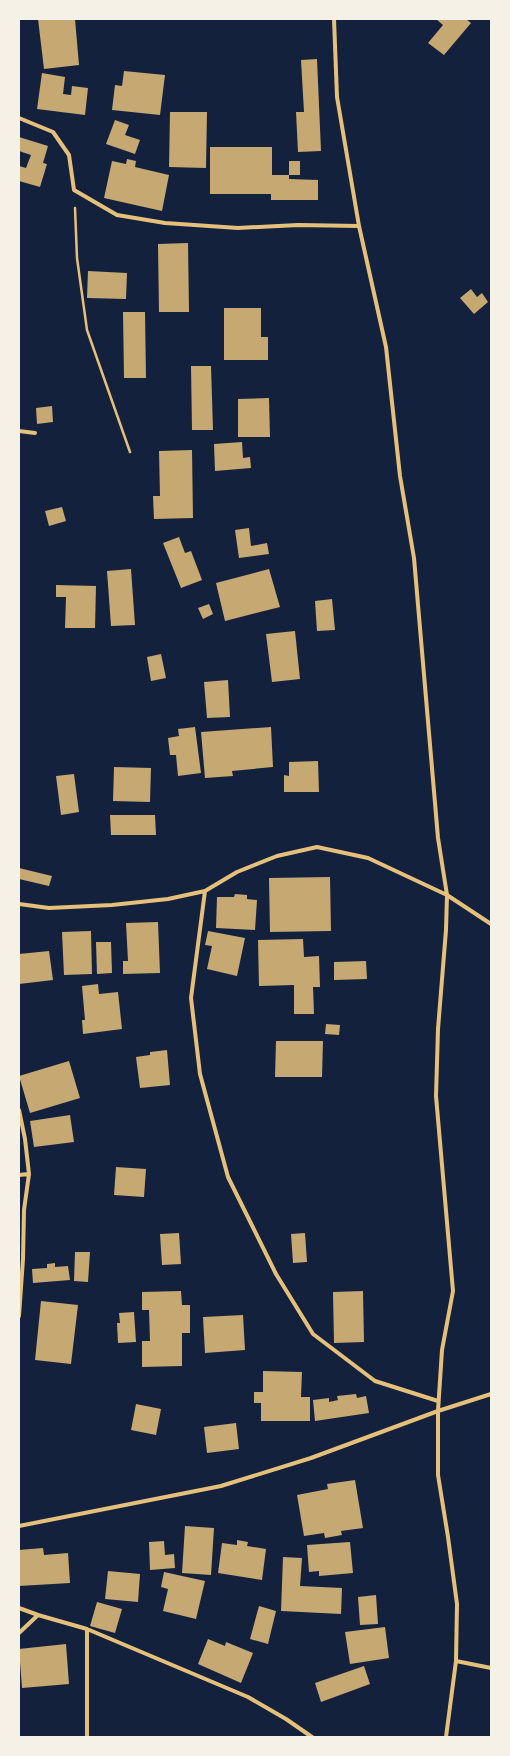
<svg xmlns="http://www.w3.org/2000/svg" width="510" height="1756" viewBox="0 0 510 1756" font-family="Overpass,sans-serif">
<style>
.building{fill:#c6a872}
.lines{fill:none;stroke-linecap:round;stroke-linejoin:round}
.path{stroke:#e5c07b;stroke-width:2.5}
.minor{stroke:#e5c07b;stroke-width:4}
</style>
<rect width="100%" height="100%" fill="#14213d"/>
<!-- building -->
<path class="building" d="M38,19H75L79,65L44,69Z
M436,19H466L471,23L444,55L428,43L443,25Z
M317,59L321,151L298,152L296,112H304L301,60Z
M124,71L165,75L160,115L112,110L115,85L122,86Z
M42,73L65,77L63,94L71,95L72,86L88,88L85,115L37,109Z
M170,112H207L206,168L169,167Z
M115,120L129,125L125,135L140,140L135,154L106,144Z
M19,137L48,146L43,163L47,164L40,187L19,181V166L26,168L31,155L19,151Z
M210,147H272V175H289V161H300V175H289V179L318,180V200H271V194H210Z
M127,159L136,161L135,167L169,175L162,211L104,198L112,161L126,164Z
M188,243L189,312H159L158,244Z
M88,271L127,273L126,299L87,298Z
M471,289L477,297L482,293L488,302L474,314L460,298Z
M224,308H261V337H268V360H224Z
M123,312H145L146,378H124Z
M191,366H211L213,430H192Z
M269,398L270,437H238V399Z
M52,406L53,422L37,424L36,408Z
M242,442L243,458L250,457L251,468L215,471L214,444Z
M192,450L193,518L154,519L153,496H160L159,451Z
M62,507L66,521L49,526L45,511Z
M249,528L251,546L267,543L269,554L239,558L235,530Z
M179,537L185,553L191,551L202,580L181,588L163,543Z
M131,569L135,625L111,626L107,571Z
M269,569L280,607L225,621L216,583Z
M56,585L96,586L95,628H65L66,597H56Z
M332,599L335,630L317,631L315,601Z
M209,604L213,614L203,619L198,608Z
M295,631L300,679L272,682L266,634Z
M161,654L166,678L151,681L147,657Z
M228,680L230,717L207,718L204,682Z
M195,727L201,773L178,776L176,755H170L168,738L179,736L178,729Z
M271,727L273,767L232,771L233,776L205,778L201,732Z
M318,761L319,792H284V775L289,776V762Z
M114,767L151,768L150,802L113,801Z
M74,774L79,812L61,815L56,776Z
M110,815H155L156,835H111Z
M19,868L52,876L49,886L19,879Z
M330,877L331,931L270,932L269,878Z
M235,894L247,895V899L257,900L255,930L216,928L217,897H234Z
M158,922L160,973L123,974V961H128L126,923Z
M91,931L92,974L64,975L62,932Z
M208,931L245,938L237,976L207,969L212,946L205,945Z
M303,939L304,957L319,956L320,987H313L314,1014H294V985L259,986L258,940Z
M96,942H111L112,973L97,974Z
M49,951L53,980L19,984V954Z
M366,961L367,979L334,980V962Z
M98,984L99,994L118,992L122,1029L83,1034L82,1020H85L82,986Z
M326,1024L340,1025L339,1035L325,1034Z
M276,1041H323L322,1077H275Z
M167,1050L170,1085L140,1088L136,1057L150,1055V1052Z
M69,1061L80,1098L30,1113L19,1076Z
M70,1115L74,1142L34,1147L30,1121Z
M116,1167L146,1169L144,1197L114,1195Z
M179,1233L181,1264L162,1265L160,1234Z
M305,1233L307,1262L293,1263L291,1234Z
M75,1252H90L88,1282L74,1281Z
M55,1263V1267L68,1266L70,1280L33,1283L32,1269L47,1268V1264Z
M181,1291L182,1305H190V1333H182V1366L142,1367V1341H150L149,1310H142V1292Z
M363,1291L364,1342L334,1343L333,1292Z
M41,1301L78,1305L71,1364L35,1360Z
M134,1312L136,1342L118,1343L117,1323H120L119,1313Z
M243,1315L245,1350L205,1353L203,1317Z
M263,1371L302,1372L301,1397H310V1421H261V1403H254V1392H263Z
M356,1394L357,1398L366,1396L369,1413L315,1421L313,1400L329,1398V1402L338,1400L337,1396Z
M136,1404L161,1409L156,1435L131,1430Z
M236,1423L239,1449L207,1453L204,1427Z
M355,1480L363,1528L341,1531L342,1535L325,1538L324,1533L304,1536L297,1495L328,1489L327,1484Z
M185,1526L214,1528L211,1575L182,1573Z
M237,1540L248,1542L247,1546L266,1549L262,1580L218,1573L222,1543L237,1545Z
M164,1541L165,1555L174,1554L175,1568L150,1570L149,1542Z
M350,1542L353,1573L319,1576V1571L309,1572L307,1545Z
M43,1548L44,1555L68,1553L70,1583L19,1586V1550Z
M283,1557L302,1558L300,1586L342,1588L341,1614L281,1611Z
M108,1571L140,1574L138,1602L105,1599Z
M164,1572L205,1581L196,1619L163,1611L168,1589L161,1587Z
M376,1595L378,1624L360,1625L358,1597Z
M97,1602L122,1609L115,1633L90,1626Z
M259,1606L276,1611L268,1644L250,1639Z
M385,1627L389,1658L350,1664L345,1632Z
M208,1639L225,1646L226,1642L253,1653L241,1683L198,1664Z
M66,1644L69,1684L22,1688L19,1649Z
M364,1666L370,1684L321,1702L315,1683Z"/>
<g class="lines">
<!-- path -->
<path class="path" d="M75,208L77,258L87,330L130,452"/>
<!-- minor -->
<path class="minor" d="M334,19L337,97L359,226L386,347L400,476L414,558L438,838L447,895L446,930L438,1029L436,1096L453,1291L442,1350L438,1411V1475L448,1537L457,1604L456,1661L446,1737
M19,118L53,132L69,155L74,190L117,215L165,223L238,228L298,225L359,226
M19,431L35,433
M205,891L191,998L200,1074L228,1177L276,1274L313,1334L375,1381L438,1401
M19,904L49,908L112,905L168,899L205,891L237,872L277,856L317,847L368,858L447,895L491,924
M19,1110L25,1139L29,1174L24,1210L23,1259L19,1316
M19,1175L29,1174
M19,1526L221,1486L311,1458L438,1411L491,1394
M19,1608L38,1615L87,1629L248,1697L286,1719L312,1737
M87,1629V1737
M19,1633L38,1615
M456,1661L491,1668"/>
</g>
<!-- border -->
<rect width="510" height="1756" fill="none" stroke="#f6f1e7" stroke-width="40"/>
</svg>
